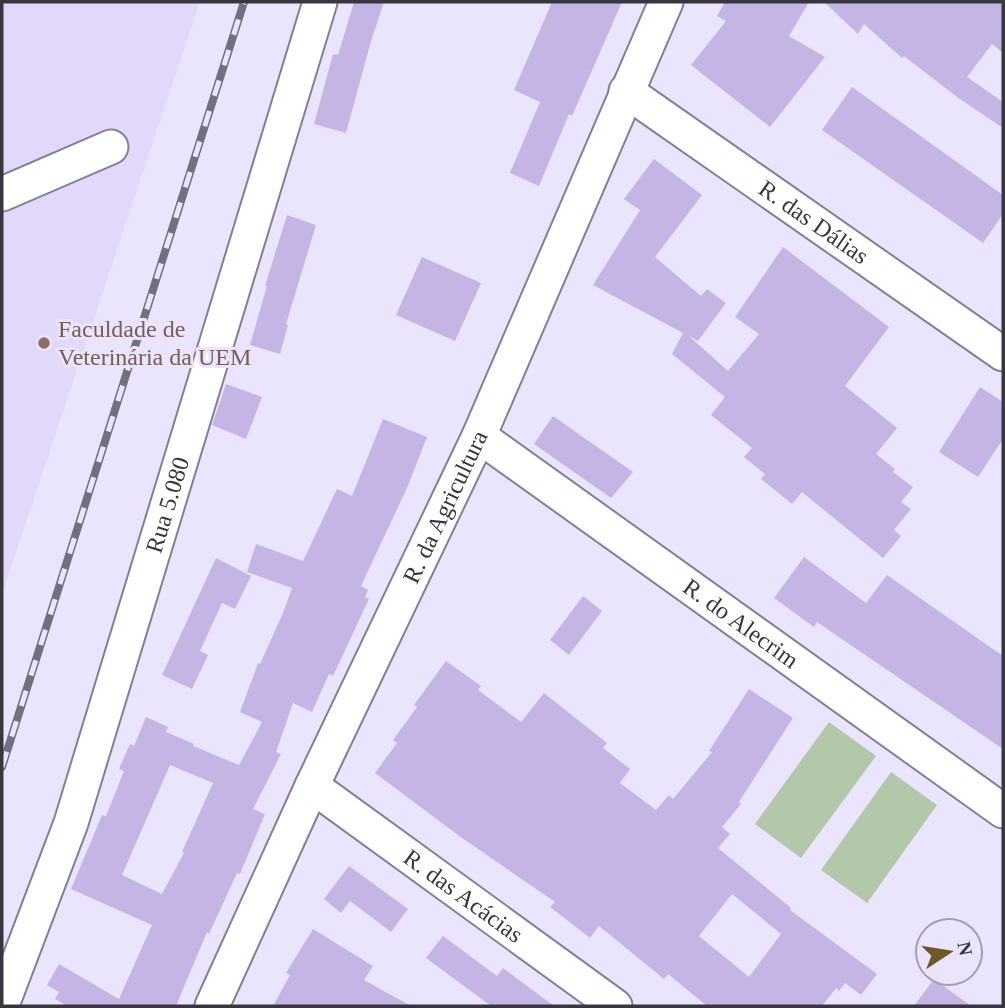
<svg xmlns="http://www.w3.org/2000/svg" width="1005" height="1008" viewBox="0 0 1005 1008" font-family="Georgia,serif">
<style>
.built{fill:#e2d9fa}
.green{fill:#b3c7aa}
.building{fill:#c4b5e5;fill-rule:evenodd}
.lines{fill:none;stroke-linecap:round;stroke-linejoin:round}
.minor-casing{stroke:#857e95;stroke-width:37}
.minor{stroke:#fff;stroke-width:33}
.rail-casing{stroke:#746f7e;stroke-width:8}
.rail{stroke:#ebe4fd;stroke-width:5;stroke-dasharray:16;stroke-linecap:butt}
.education-dot{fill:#8d6e63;stroke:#ebe4fd;stroke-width:2.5}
.labels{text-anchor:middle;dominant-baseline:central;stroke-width:6;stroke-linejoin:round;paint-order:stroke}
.street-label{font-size:24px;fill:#393640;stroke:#ebe4fd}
.education-label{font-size:24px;fill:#785e54;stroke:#ebe4fd;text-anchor:start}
</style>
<rect width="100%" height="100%" fill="#ebe4fd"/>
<!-- built -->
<path class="built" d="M2,2H200L2,594Z"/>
<!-- green -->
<path class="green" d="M829,722L876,756L801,858L755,824Z
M891,772L937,805L867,903L821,870Z"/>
<!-- building -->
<path class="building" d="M354,2H384L371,41L346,133L314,124L333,54L338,55Z
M552,2H622L572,116L569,114L539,186L510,173L540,102L514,90Z
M725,2H809L789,36L825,57L770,127L691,65L726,21L717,16Z
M824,2H1003V53L992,44L967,77L1003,102V128L957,97L904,56L902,58L864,24L858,34Z
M852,87L1003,195V214L983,243L822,130Z
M654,159L702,195L655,257L701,296L707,289L726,303L698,341L689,336L728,371L759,334L735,317L783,247L889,327L845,386L897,428L876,454L895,469L893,472L913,487L901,502L911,509L894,530L901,536L883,558L802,492L792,504L761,479L765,474L744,457L752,448L711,415L725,397L672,354L683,333L593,285L640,210L624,199Z
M287,215L316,225L286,324L288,325L280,354L250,345L267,286H265Z
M422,257L481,283L455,341L396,315Z
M226,384L262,397L246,439L212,425Z
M980,387L1003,402V439L978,477L939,452Z
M553,416L633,472L611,498L534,444Z
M383,419L427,437L407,488L361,586L368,590L365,597L369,599L333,676L329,674L312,712L293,703L276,752L281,754L253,809L265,814L240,874L237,873L209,934L207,932L176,1006H67L55,999L59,992L47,985L59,964L119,999L152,925L71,889L102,815L106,816L124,771L119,769L130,744L134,746L146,717L168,727L166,732L194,744L193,746L239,765L262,722L240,712L258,663L260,664L283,613L292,588L247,572L256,544L303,561L337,489L352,496ZM170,765L213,783L182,852L184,853L162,894L122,875Z
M804,557L866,603L887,575L1003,656V749L817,622L814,627L774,598Z
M216,558L251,576L235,609L222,603L200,651L208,655L192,689L162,675Z
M583,596L602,611L569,655L550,640Z
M446,661L481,686L478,690L521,722L544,693L607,743L603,748L630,769L620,783L656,810L669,795L673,799L712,752L709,751L749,689L793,718L739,802L741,804L722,827L730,834L718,848L791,908L790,910L877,974L861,995L845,983L839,991L836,988L822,1006H707L668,974L664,979L599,926L590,938L550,907L555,902L462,838L375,773L397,743L393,740L417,707L414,705ZM732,894L781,934L749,977L699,936Z
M349,866L408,909L391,932L350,901L341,913L324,899Z
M313,929L373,966L364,980L411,1006H273L290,975L286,973Z
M443,936L497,976L503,968L554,1006H491L426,958Z
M934,979L971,1006H914Z"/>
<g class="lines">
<!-- minor casing -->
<g class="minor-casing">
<g id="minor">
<path id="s1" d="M626,91L1003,354"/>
<path d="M2,194L111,147"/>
<path id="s2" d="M479,436L1003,811"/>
<path id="s3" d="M312,786L615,1006"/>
<path id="s4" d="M2,1005L71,823L320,2"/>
<path id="s5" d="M212,1006L312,786L479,436L666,2"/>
</g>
</g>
<!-- minor -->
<use href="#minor" class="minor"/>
<!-- rail casing -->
<g class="rail-casing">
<path id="rail" d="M2,767L244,2"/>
</g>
<!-- rail -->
<use href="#rail" class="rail"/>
</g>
<!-- markers -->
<circle class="education-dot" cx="44" cy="343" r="7"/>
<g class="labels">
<!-- street labels -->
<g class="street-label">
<text stroke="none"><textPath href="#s1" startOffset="229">R. das Dálias</textPath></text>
<text stroke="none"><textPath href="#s4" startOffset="527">Rua 5.080</textPath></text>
<text stroke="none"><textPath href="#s5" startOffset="551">R. da Agricultura</textPath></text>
<text stroke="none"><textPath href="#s2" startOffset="322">R. do Alecrim</textPath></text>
<text stroke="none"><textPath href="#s3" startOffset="187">R. das Acácias</textPath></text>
</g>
<!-- education labels -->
<g class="education-label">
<text x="58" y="329">Faculdade de<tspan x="58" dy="28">Veterinária da UEM</tspan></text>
</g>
</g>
<!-- border -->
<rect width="1005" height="1008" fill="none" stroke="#393640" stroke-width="7"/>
<!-- north arrow -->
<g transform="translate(949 952) rotate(78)"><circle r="33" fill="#ebe4fd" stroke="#a49eb1" stroke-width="2"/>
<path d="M0-5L12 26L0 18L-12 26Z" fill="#715628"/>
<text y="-10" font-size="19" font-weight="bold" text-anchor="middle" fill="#393640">N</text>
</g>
</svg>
